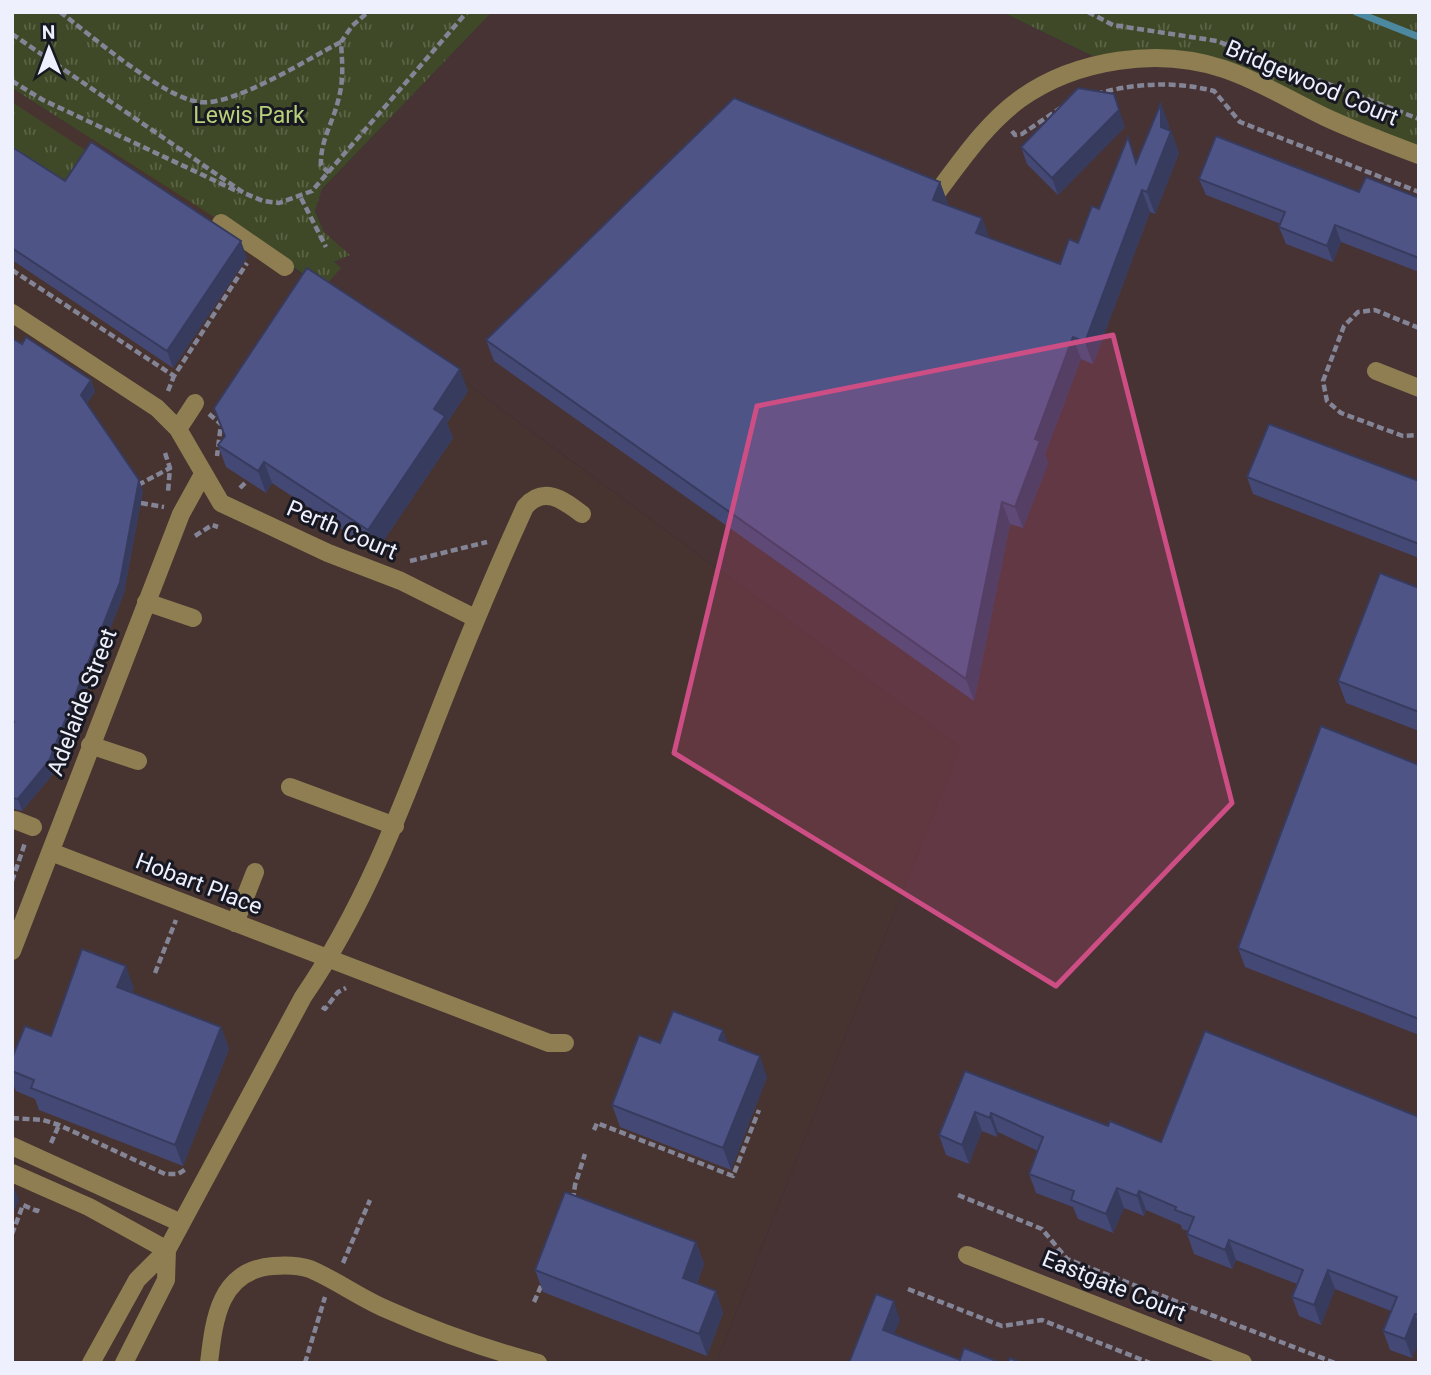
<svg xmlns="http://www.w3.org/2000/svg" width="1431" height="1375" viewBox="0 0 1431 1375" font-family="Roboto,sans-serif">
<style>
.commercial{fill:#47332f}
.industrial{fill:#473234}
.grass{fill:url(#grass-tufts)}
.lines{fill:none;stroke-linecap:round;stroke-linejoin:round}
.stream{stroke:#4c889f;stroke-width:7}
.path{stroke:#838597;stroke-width:4.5;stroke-dasharray:7 3.5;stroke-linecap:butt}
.minor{stroke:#8f7e52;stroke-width:18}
.wall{fill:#444874}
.shaded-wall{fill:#373b5e}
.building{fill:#4f5487;stroke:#373b5e;stroke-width:2}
.marked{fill:#cd4e84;fill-opacity:0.2;stroke:#cd4e84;stroke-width:5;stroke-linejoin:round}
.labels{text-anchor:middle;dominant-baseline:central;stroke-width:6;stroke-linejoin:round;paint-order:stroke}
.street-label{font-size:23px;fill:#eef0fe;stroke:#171821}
.park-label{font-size:23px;fill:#b9d07a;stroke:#171821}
</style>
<defs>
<pattern id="grass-tufts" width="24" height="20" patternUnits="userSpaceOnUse" patternTransform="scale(1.75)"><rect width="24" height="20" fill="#404927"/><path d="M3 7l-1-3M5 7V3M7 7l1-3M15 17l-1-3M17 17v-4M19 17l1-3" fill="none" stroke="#5c6447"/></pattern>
</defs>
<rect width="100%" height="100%" fill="#2c2f44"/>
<!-- commercial -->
<path class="commercial" d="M12,88L227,224L466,383L960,747L716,1363H12Z"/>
<!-- industrial -->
<path class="industrial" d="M492,12H1002L1107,63L1182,61L1419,155V1363H716L960,747L466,383L324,287L333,263L349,255L324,232L315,210L322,189Z"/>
<!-- grass -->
<path class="grass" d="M12,12H492L322,189L315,211L324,232L350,255L334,262L341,268L324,287L12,88Z
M1002,12H1419V155L1220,67L1107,63Z
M12,102L97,158L71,198L12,159Z"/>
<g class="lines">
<!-- stream -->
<path class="stream" d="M1356,12L1419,37"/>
<!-- path -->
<path class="path" d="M60,12C92,36 162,97 199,102C233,107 309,58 341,42
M1088,12L1113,25L1217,41L1419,119
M12,34L244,193L263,201L279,203L312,191L467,12
M12,81L43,100L239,192
M1096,94C1135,83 1175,81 1214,91L1240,122L1419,192
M1012,131L1015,135L1022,134L1062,107
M329,173L321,165C320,140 334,121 339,97C344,78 342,60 341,42L352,26L368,12
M301,198L326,247
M12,270L174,376L247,263
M1419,328L1375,310L1358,312L1344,326L1323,381L1327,401L1341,413L1403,436L1419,435
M168,391L174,376
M209,414L221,424L217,456
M165,453L170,468L168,492
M138,485L170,468
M240,488L247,481
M141,503L164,507
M195,536L212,525L218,527
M410,561L487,542
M12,881L25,843
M155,973L176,920
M322,1007L325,1009L338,992L346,988
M12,1118L43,1120L59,1125L165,1174H178L186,1169
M594,1130L597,1123L733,1176L759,1110
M51,1143L59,1125
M958,1195L1042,1229L1067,1259L1335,1363
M573,1200L575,1185L585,1154
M12,1234L23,1205L37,1211L39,1205
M343,1263L370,1200
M908,1289L1002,1326L1042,1320L1150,1363
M534,1302L542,1284
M305,1363L325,1297"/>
<!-- minor -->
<path class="minor" d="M939,190C963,158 987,123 1020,99C1076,59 1159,47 1224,69C1260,81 1291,101 1325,117C1355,131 1387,143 1419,155
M221,223L285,267
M12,313L157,408L178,429L221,503L328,553L401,581L475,618
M1376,371L1419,388
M178,429L195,403
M146,602L193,618
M90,745L138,761
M290,787L395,826
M15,820L33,827
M51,852L549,1043H565
M235,923L255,872
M12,951L181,514L203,474
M12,1146L181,1223
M12,1173L89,1207L167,1250
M967,1255L1243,1363
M91,1363L137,1280L167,1250L303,997C362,911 399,815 436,719C464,647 493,577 525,507C544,485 563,500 582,514
M124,1363L166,1280L167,1250
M209,1363C214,1320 219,1270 273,1266C285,1265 298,1265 310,1269C336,1280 360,1298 386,1309C435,1331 486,1349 538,1363"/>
</g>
<!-- wall -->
<path class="wall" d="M1169,125V130L1171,131L1179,153L1155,214L1150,212L1093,364L1081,359L1045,454L1048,463L1023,528L1010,524L974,701L494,361L486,340L940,182L948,204L947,206L982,218L989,238L1060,264L1078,243L1099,209Z
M1125,127L1058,195L1027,164L1021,147Z
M12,147L65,181L247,258L173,368L12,260Z
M1199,179L1419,198V272L1341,242L1333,262L1286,244L1279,227L1281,224L1206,195Z
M12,338L22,344L91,380L95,392L87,403L139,480L143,491L124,593L54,773L22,811L14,809H12Z
M468,391L447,423L453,438L376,552L272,483L266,493L226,467L218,445Z
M1247,477L1419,481V558L1253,494Z
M1419,588V731L1346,703L1338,681Z
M1419,765V1035L1245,967L1238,948Z
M134,988L132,993L221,1027L229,1049L183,1166L39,1110L35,1099L16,1091L12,1082V1058Z
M660,1043L728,1044L767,1077L731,1170L620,1127L612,1105Z
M965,1071L1108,1126L1161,1142L1419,1117V1341L1412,1358L1390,1350L1383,1331L1391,1311L1335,1289L1321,1325L1299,1316L1292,1297L1297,1284L1236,1260L1232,1269L1194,1254L1187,1234L1188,1231L1182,1229L1181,1225L1146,1210L1144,1216L1124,1208L1113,1233L1078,1219L1073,1207L1036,1193L1029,1174L1038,1151L998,1132L997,1137L982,1131L969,1164L946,1155L939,1135Z
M696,1242L704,1264L697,1284L716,1291L723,1313L707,1356L543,1292L535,1270Z"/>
<!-- shaded-wall -->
<path class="shaded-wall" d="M1114,94L1125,127L1058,195L1052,178Z
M1161,103L1169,125V136L1171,131L1179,153L1155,214L1147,192L1161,127Z
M940,182L948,204L941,222L933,200Z
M1142,190L1150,212L1093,364L1085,342Z
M982,218L990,240L976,233Z
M1335,225L1341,242L1333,262L1327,246Z
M241,241L247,258L173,368L167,351Z
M1073,337L1081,359L1045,454L1048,463L1023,528L1015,507L1035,439Z
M460,369L468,391L447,423L453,438L376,552L368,530L434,409Z
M91,380L95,392L85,406L81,395Z
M264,462L272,483L266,493L258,471Z
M139,480L143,491L124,593L54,773L22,811L18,799Z
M1002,502L1010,524L974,701L966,679Z
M126,966L134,988L125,1009L117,987Z
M221,1027L229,1049L183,1166L175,1145Z
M723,1030L731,1052L719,1040Z
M760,1056L767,1077L731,1170L723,1148Z
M975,1112L982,1131L969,1164L962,1145Z
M991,1113L998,1132L997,1137L990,1118Z
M12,1183L19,1200L12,1216Z
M1117,1188L1124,1208L1113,1233L1106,1214Z
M1139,1191L1146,1210L1144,1216L1137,1196Z
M1229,1240L1236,1260L1232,1269L1225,1250Z
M696,1242L704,1264L691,1300L683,1278Z
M1328,1270L1335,1289L1321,1325L1314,1305Z
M716,1291L723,1313L707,1356L699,1334Z
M894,1301L900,1320L889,1348L883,1330Z
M1415,1314L1419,1325V1341L1412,1358L1405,1339Z"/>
<!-- building -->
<path class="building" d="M1078,88L1114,94L1119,110L1052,178L1021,147Z
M734,98L940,182L933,200L982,218L976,233L1060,264L1069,239L1078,243L1092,206L1099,209L1128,137L1136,163L1161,103V127L1171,131L1147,192L1142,190L1085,342L1073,337L1035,439L1040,441L1015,507L1002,502L966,679L486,340Z
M1216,136L1359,192L1366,177L1419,198V258L1335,225L1327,246L1279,227L1285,212L1199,179Z
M91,142L241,241L167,351L12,248V147L65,181Z
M307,268L460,369L434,409L445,416L368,530L264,462L258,471L218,445L225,436L214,408Z
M26,337L91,380L81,395L139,480L120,582L49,761L18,799L12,798V724L14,722L12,720V338L22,344Z
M1269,424L1419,481V544L1247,477Z
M1380,573L1419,588V712L1338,681Z
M1321,726L1419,765V1019L1238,948Z
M82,949L126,966L117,987L221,1027L175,1145L31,1088L34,1080L12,1071V1058L25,1026L51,1036Z
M673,1011L723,1030L719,1040L760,1056L723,1148L612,1105L639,1035L660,1043Z
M1205,1031L1419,1117V1315L1415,1314L1405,1339L1383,1331L1397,1297L1328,1270L1314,1305L1292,1297L1303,1270L1229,1240L1225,1250L1187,1234L1194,1217L1175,1210L1176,1207L1139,1191L1137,1196L1117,1188L1106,1214L1071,1200L1074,1191L1029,1174L1043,1137L991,1113L990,1118L975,1112L962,1145L939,1135L965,1071L1108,1126L1110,1121L1161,1142Z
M565,1192L696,1242L683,1278L716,1291L699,1334L535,1270Z
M876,1294L894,1301L883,1330L960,1360L964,1348L1001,1363H849Z
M1010,1358L1022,1363H1008Z"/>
<!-- marked area -->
<path class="marked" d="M1113,335L1232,803L1056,986L674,753L757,406Z"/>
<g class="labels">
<!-- street labels -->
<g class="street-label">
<text transform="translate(1312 83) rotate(23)">Bridgewood Court</text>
<text transform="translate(342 530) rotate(23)">Perth Court</text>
<text transform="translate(82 702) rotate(-69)">Adelaide Street</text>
<text transform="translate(199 884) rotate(21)">Hobart Place</text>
<text transform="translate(1114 1286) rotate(22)">Eastgate Court</text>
</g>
<!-- park labels -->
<g class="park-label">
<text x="249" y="115">Lewis Park</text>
</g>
</g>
<!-- border -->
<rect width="1431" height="1375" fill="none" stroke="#eef0fe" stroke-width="28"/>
<!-- north arrow -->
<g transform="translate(49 49) rotate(359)" stroke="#171821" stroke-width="5" paint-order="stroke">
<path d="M0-5L12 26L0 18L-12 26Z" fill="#eef0fe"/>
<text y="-10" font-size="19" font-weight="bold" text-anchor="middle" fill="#eef0fe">N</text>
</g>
</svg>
